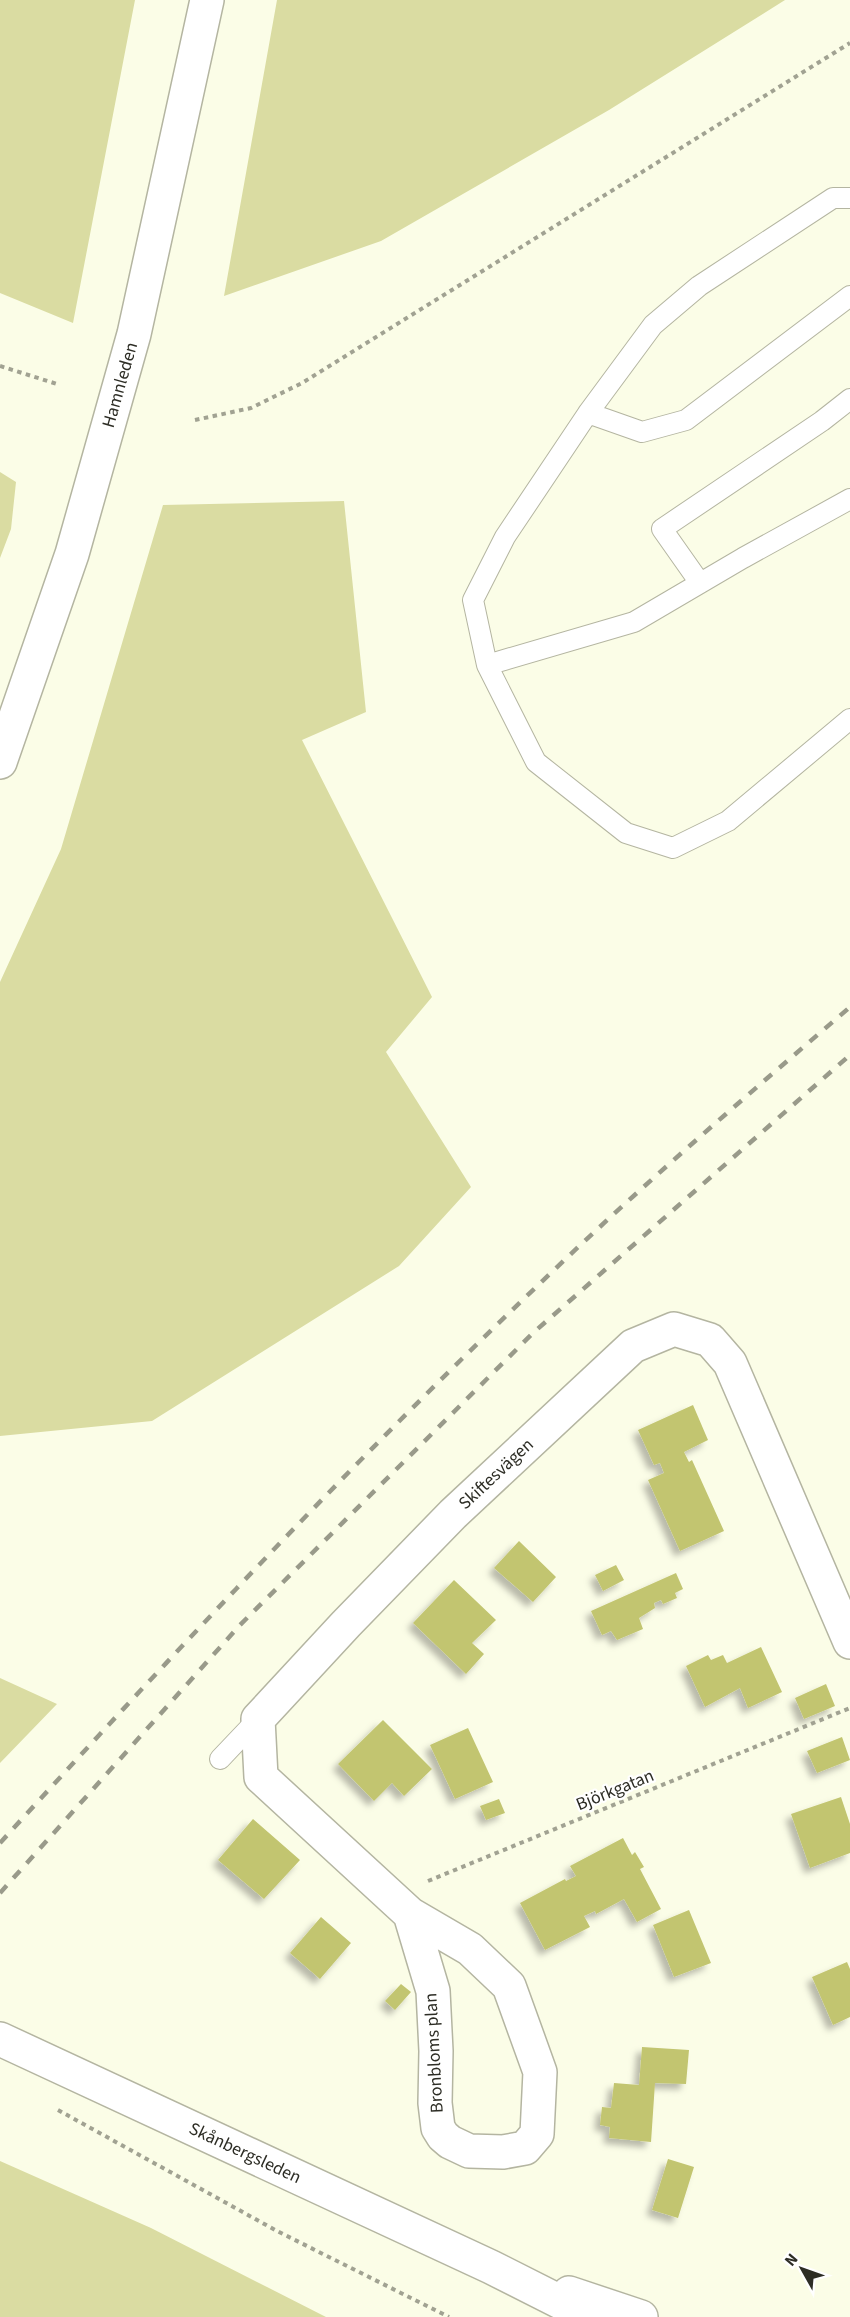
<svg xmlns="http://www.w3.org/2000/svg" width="850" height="2317" viewBox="0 0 850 2317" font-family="'Source Sans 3',sans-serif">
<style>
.green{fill:#dadca2}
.building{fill:#c2c570;filter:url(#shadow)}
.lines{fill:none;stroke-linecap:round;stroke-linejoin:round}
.service-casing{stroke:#b4b5a1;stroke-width:22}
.minor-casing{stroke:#b4b5a1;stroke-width:36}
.tertiary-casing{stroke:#b4b5a1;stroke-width:36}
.secondary-casing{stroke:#b4b5a1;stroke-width:36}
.path{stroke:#a1a292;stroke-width:4;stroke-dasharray:4.5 4.5;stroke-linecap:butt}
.service{stroke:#fff;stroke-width:20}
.minor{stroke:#fff;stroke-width:33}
.tertiary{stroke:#fff;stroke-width:33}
.secondary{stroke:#fff;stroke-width:33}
.rail{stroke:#999a8a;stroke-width:4.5;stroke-dasharray:10 10;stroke-linecap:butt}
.labels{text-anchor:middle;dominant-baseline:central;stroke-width:4.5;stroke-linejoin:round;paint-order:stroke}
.street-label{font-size:18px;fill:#2d2d25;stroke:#fff}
</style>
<defs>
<filter id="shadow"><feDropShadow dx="-5.5" dy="5.5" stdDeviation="3" flood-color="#0004"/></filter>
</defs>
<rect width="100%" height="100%" fill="#fbfde7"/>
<!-- green -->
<path class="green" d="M0,0H135L73,323L0,293Z
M277,0H785L609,110L381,241L224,296Z
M0,472L16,482L11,529L0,558Z
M344,501L366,712L302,740L432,997L386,1052L471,1187L399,1266L152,1421L0,1436V982L61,849L163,505Z
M0,1678L57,1704L0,1763Z
M0,2161L151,2228L326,2317H0Z"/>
<!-- building -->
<path class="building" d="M693,1405L708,1440L684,1452L689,1462L692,1460L724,1531L680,1551L648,1480L664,1473L660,1463L654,1465L638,1430Z
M519,1541L556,1577L533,1602L494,1568Z
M616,1565L624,1580L603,1591L595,1575Z
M676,1573L683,1589L675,1593L677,1598L663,1604L661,1600L654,1603L655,1608L639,1618L643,1629L617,1640L611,1631L602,1635L591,1611Z
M454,1580L496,1620L472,1643L484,1654L466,1674L413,1623Z
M761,1647L782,1692L748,1708L740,1688L705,1707L686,1666L708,1655L711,1660L723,1655L727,1663Z
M826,1684L835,1706L804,1719L795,1698Z
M383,1720L432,1769L404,1796L392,1783L374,1801L338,1764Z
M468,1728L493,1782L455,1799L430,1745Z
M842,1737L850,1760L817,1773L807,1751Z
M841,1797L850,1824V1853L810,1868L791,1814Z
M499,1799L505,1813L486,1820L480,1806Z
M253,1819L300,1860L264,1899L218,1860Z
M623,1838L632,1855L635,1852L644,1867L640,1869L661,1909L637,1922L624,1899L596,1914L595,1911L584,1916L590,1927L545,1950L520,1903L565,1879L566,1881L576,1876L570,1866Z
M689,1910L711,1963L674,1977L653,1925Z
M321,1917L351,1943L320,1979L290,1953Z
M847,1962L850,1969V2017L833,2025L812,1977Z
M401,1984L411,1992L395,2010L385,2001Z
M642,2047L689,2050L686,2084L655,2083L651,2142L609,2138L610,2127L600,2125L602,2107L611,2108L614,2083L639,2085Z
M668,2159L694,2167L678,2218L652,2210Z"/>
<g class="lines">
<!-- service casing -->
<g class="service-casing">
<path id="service" d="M850,198H833L699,286L653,325L588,413L505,537L473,600L487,665L634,622L743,558L850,499
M588,413L642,432L686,420L850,296
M700,583L662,529L822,421L850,399
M487,665L536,762L626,833L673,848L728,821L850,719
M220,1759L258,1719"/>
</g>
<!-- minor casing -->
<g class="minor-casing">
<path id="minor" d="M410,1914L433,1991L436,2051L435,2103L438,2128L443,2136L450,2142L469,2151L503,2152L525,2148L537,2134L540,2072L509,1986L470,1949L410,1914L261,1777L258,1719L346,1624L453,1514L633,1346L674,1329L710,1340L730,1363L850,1642"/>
</g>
<!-- tertiary casing -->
<g class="tertiary-casing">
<path id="tertiary" d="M0,2039L491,2267L590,2317
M569,2293L641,2317"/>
</g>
<!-- secondary casing -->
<g class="secondary-casing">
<path id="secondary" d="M0,762L72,554L134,334L207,0"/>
</g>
<!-- path -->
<path class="path" d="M0,366L57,384
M195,420L251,408L302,383L850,43
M428,1881L850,1708
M58,2110L277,2231L449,2317"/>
<!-- service -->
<use href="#service" class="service"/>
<!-- minor -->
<use href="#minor" class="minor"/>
<!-- tertiary -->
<use href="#tertiary" class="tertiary"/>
<!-- secondary -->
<use href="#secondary" class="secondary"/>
<!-- rail -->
<path class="rail" d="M0,1843C179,1647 361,1453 554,1270C649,1179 750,1093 850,1007
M0,1893L240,1625L533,1333L850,1055"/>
</g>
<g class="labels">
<!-- street labels -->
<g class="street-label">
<text transform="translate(120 385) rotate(-74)">Hamnleden</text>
<text transform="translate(496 1474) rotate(-43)">Skiftesvägen</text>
<text transform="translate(615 1790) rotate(-22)">Björkgatan</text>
<text transform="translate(434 2053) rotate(-93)">Bronbloms plan</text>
<text transform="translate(245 2153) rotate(25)">Skånbergsleden</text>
</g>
</g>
<!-- north arrow -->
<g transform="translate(802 2269) rotate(310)" stroke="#ffffff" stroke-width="4.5" paint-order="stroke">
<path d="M0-4.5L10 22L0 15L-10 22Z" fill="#2d2d25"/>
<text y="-9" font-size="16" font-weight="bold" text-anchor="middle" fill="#2d2d25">N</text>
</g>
</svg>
